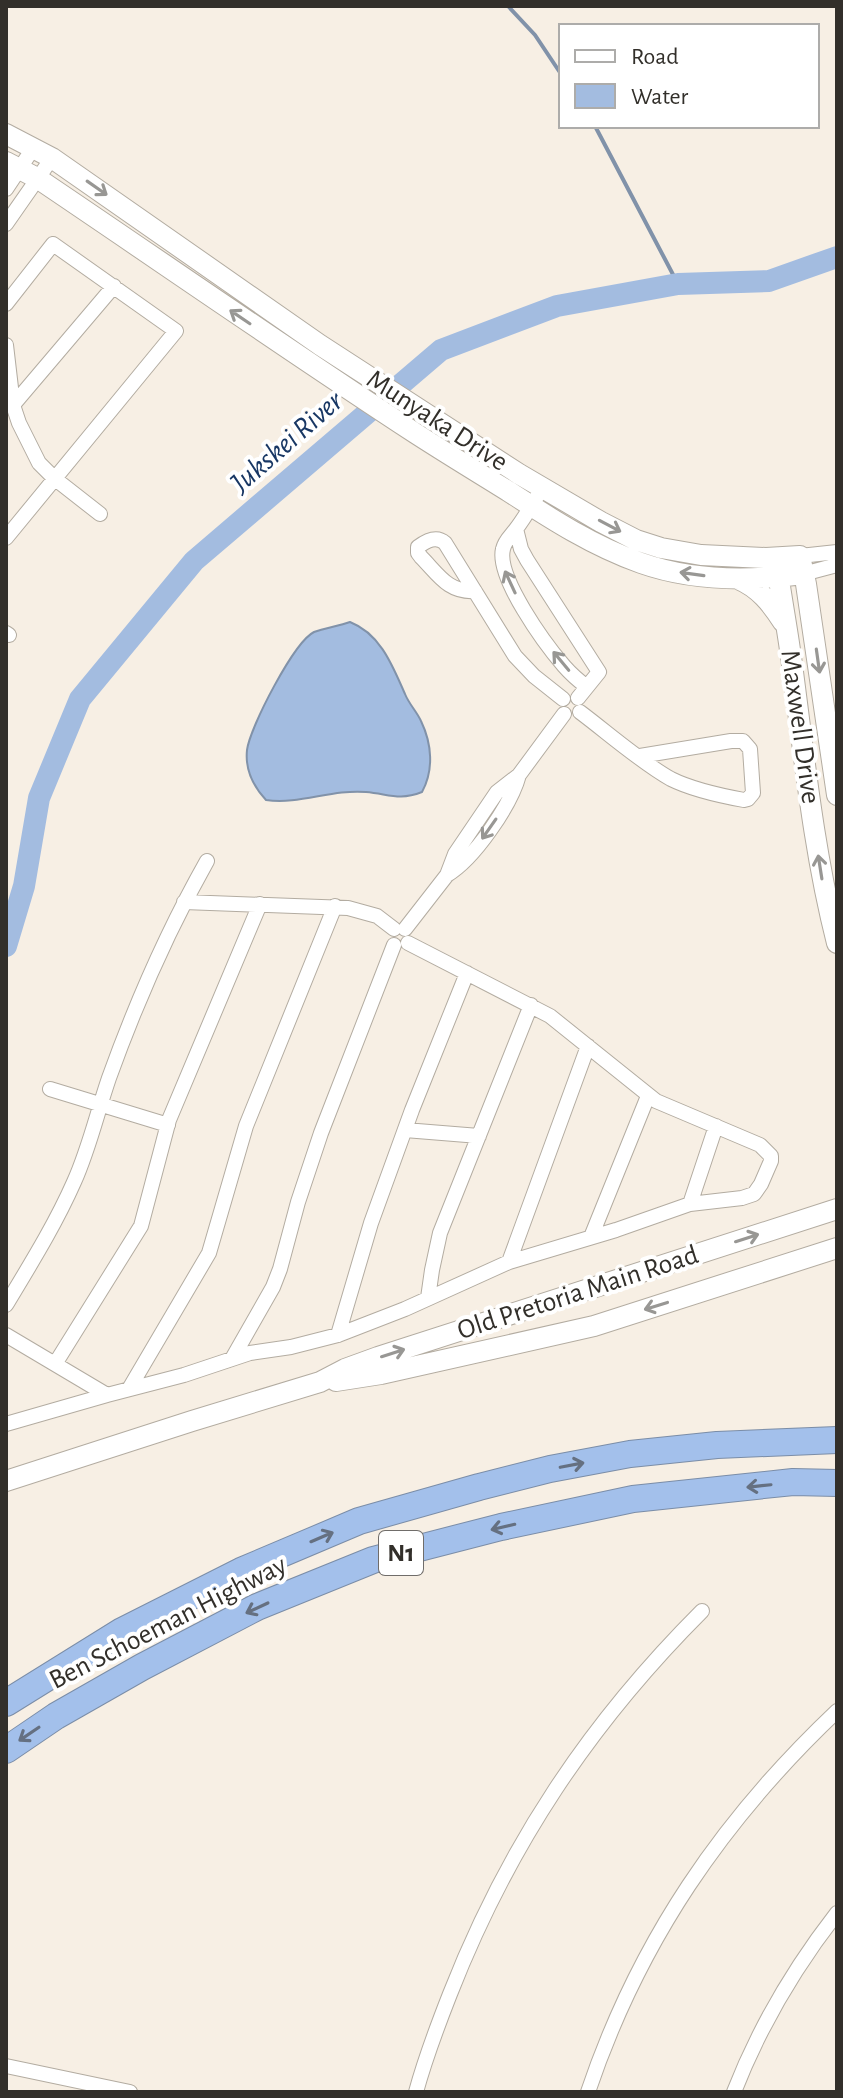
<svg xmlns="http://www.w3.org/2000/svg" width="843" height="2098" viewBox="0 0 843 2098" font-family="'Alegreya Sans',sans-serif">
<style>
.water{fill:#a3bce0;stroke:#8192a9;stroke-width:2}
.lines{fill:none;stroke-linecap:round;stroke-linejoin:round}
.stream{stroke:#8192a9;stroke-width:4}
.river{stroke:#a3bce0;stroke-width:22}
.minor-casing{stroke:#b3aca1;stroke-width:16}
.secondary-casing{stroke:#b3aca1;stroke-width:22}
.motorway-casing{stroke:#7b8da7;stroke-width:28}
.minor{stroke:#fff;stroke-width:14}
.secondary{stroke:#fff;stroke-width:20}
.motorway{stroke:#a3c0eb;stroke-width:26}
.oneway{stroke:#989794}
.oneway2{stroke:#657081}
.labels{text-anchor:middle;dominant-baseline:central;stroke-width:8;stroke-linejoin:round;paint-order:stroke}
.shield{fill:#fff;stroke:#706d6a;stroke-width:2}
.shield-label{font-size:26px;font-weight:bold;fill:#322f2a}
.street-label{font-size:28px;fill:#322f2a;stroke:#fff}
.water-label{font-size:30px;font-style:italic;fill:#183764;stroke:#fff}
</style>
<rect width="100%" height="100%" fill="#f7efe4"/>
<!-- water -->
<path class="water" d="M350,622C381,634 393,667 405,694C409,704 417,712 421,721C432,744 434,770 422,792C399,801 389,794 366,792C332,789 299,805 266,800C253,786 245,769 247,750C250,727 294,642 314,632C325,628 339,626 350,622Z"/>
<g class="lines">
<!-- stream -->
<path class="stream" d="M508,6L535,35L561,74
M595,126L678,284"/>
<!-- river -->
<path class="river" d="M6,946L24,886L39,798L80,699L194,561L441,350L557,306L678,284L769,281L837,257"/>
<!-- minor casing -->
<g class="minor-casing">
<path id="minor" d="M6,189L34,147
M6,224L52,158
M6,304L53,244L176,331L6,538
M6,345L13,405L19,423L39,463L54,478L100,514
M13,405L114,286
M543,487C534,501 526,516 516,529C511,536 505,540 503,549C496,577 545,644 564,666C571,674 579,681 587,687
M516,529L521,549L527,560L599,672L578,698
M800,556L837,552
M803,574L837,565
M475,591C448,593 438,574 421,557L418,553V547C426,541 436,535 445,543L515,656L534,676L563,699
M6,633L9,635
M580,712C608,733 642,763 671,779C691,789 722,796 744,800L748,799L753,793L750,749L743,741H731L640,756
M447,875C474,859 511,805 519,775
M184,902L348,908L377,916L394,929
M405,929L447,875L455,854L497,792L519,775L564,714
M50,1089L168,1125
M405,1130L479,1136
M690,1204L716,1126
M591,1237L648,1096
M509,1262L588,1046
M428,1298L432,1270L440,1233L531,1005
M6,1305C30,1265 55,1225 74,1182C89,1149 97,1113 109,1078C136,1003 168,930 207,861
M6,1335L107,1395L184,1375L250,1353L291,1347L338,1335L405,1309L509,1262L616,1230L690,1204L742,1198L754,1194L761,1184L771,1161V1156L760,1145L656,1101L550,1016L408,943
M338,1335L371,1223L412,1110L467,973
M232,1359L273,1287L280,1269L298,1202L321,1133L394,945
M55,1364L141,1226L169,1120L260,904
M129,1389L209,1253L246,1126L335,906
M6,1424L107,1395
M6,2066L130,2092
M416,2092C425,2059 437,2027 450,1994C508,1846 589,1724 702,1611
M588,2092C639,1941 722,1820 837,1711
M734,2092C759,2028 795,1967 837,1913"/>
</g>
<!-- secondary casing -->
<g class="secondary-casing">
<path id="secondary" d="M6,134L52,158L320,345L519,474L601,522L636,540L661,548L701,555L766,558L800,556L806,584L837,795
M6,162L37,178C163,263 288,350 415,433C446,453 477,472 508,491C551,519 593,546 641,563C692,581 751,581 803,574
M777,566C781,596 787,627 791,657C804,753 813,849 837,943
M738,579C759,588 771,603 783,622
M336,1381L381,1374L594,1326L837,1248
M6,1481L192,1421L320,1382L345,1369L378,1357L837,1209"/>
</g>
<!-- motorway casing -->
<g class="motorway-casing">
<path id="motorway" d="M6,1703L122,1631L241,1571L359,1521L479,1487L550,1469L630,1454L717,1445L837,1440
M6,1750L56,1716L142,1667L257,1607L373,1560L501,1527L633,1499L793,1482L837,1483"/>
</g>
<!-- minor -->
<use href="#minor" class="minor"/>
<!-- secondary -->
<use href="#secondary" class="secondary"/>
<!-- motorway -->
<use href="#motorway" class="motorway"/>
</g>
<!-- one-way arrows -->
<defs><path id="oneway-shaft" d="M-6 0H5M1.5-3L5.5 0L1.5 3" fill="none" stroke-width="1.6" stroke-linecap="round" stroke-linejoin="round" transform="scale(2)"/></defs>
<g class="oneway">
<use href="#oneway-shaft" transform="translate(97 188) rotate(35)"/>
<use href="#oneway-shaft" transform="translate(240 317) rotate(-146)"/>
<use href="#oneway-shaft" transform="translate(610 526) rotate(28)"/>
<use href="#oneway-shaft" transform="translate(692 574) rotate(-172)"/>
<use href="#oneway-shaft" transform="translate(510 582) rotate(-115)"/>
<use href="#oneway-shaft" transform="translate(561 661) rotate(-130)"/>
<use href="#oneway-shaft" transform="translate(818 661) rotate(82)"/>
<use href="#oneway-shaft" transform="translate(489 829) rotate(125)"/>
<use href="#oneway-shaft" transform="translate(820 867) rotate(-99)"/>
<use href="#oneway-shaft" transform="translate(747 1238) rotate(-18)"/>
<use href="#oneway-shaft" transform="translate(656 1306) rotate(163)"/>
<use href="#oneway-shaft" transform="translate(393 1353) rotate(-18)"/>
</g>
<g class="oneway2">
<use href="#oneway-shaft" transform="translate(572 1465) rotate(-11)"/>
<use href="#oneway-shaft" transform="translate(759 1486) rotate(174)"/>
<use href="#oneway-shaft" transform="translate(503 1527) rotate(167)"/>
<use href="#oneway-shaft" transform="translate(322 1537) rotate(-23)"/>
<use href="#oneway-shaft" transform="translate(257 1608) rotate(155)"/>
<use href="#oneway-shaft" transform="translate(29 1734) rotate(146)"/>
</g>
<g class="labels">
<!-- shield labels -->
<rect class="shield" x="379" y="1531" width="44" height="44" rx="6"/>
<g class="shield-label">
<text x="401" y="1553">N1</text>
</g>
<!-- street labels -->
<g class="street-label">
<text transform="translate(437 421) rotate(33)">Munyaka Drive</text>
<text transform="translate(800 727) rotate(82)">Maxwell Drive</text>
<text transform="translate(578 1293) rotate(-18)">Old Pretoria Main Road</text>
<text transform="translate(168 1623) rotate(-27)">Ben Schoeman Highway</text>
</g>
<!-- water labels -->
<g class="water-label">
<text transform="translate(287 442) rotate(-41)">Jukskei River</text>
</g>
</g>
<!-- border -->
<rect width="843" height="2098" fill="none" stroke="#322f2a" stroke-width="16"/>
<!-- legend -->
<rect x="559" y="24" width="260" height="104" fill="#ffffff" stroke="#adacaa" stroke-width="2"/>
<rect x="575" y="50" width="40" height="12" fill="#ffffff" stroke="#adacaa" stroke-width="2"/>
<text x="631" y="64" font-size="24" fill="#322f2a">Road</text>
<rect x="575" y="84" width="40" height="24" fill="#a3bce0" stroke="#adacaa" stroke-width="2"/>
<text x="631" y="104" font-size="24" fill="#322f2a">Water</text>
</svg>
